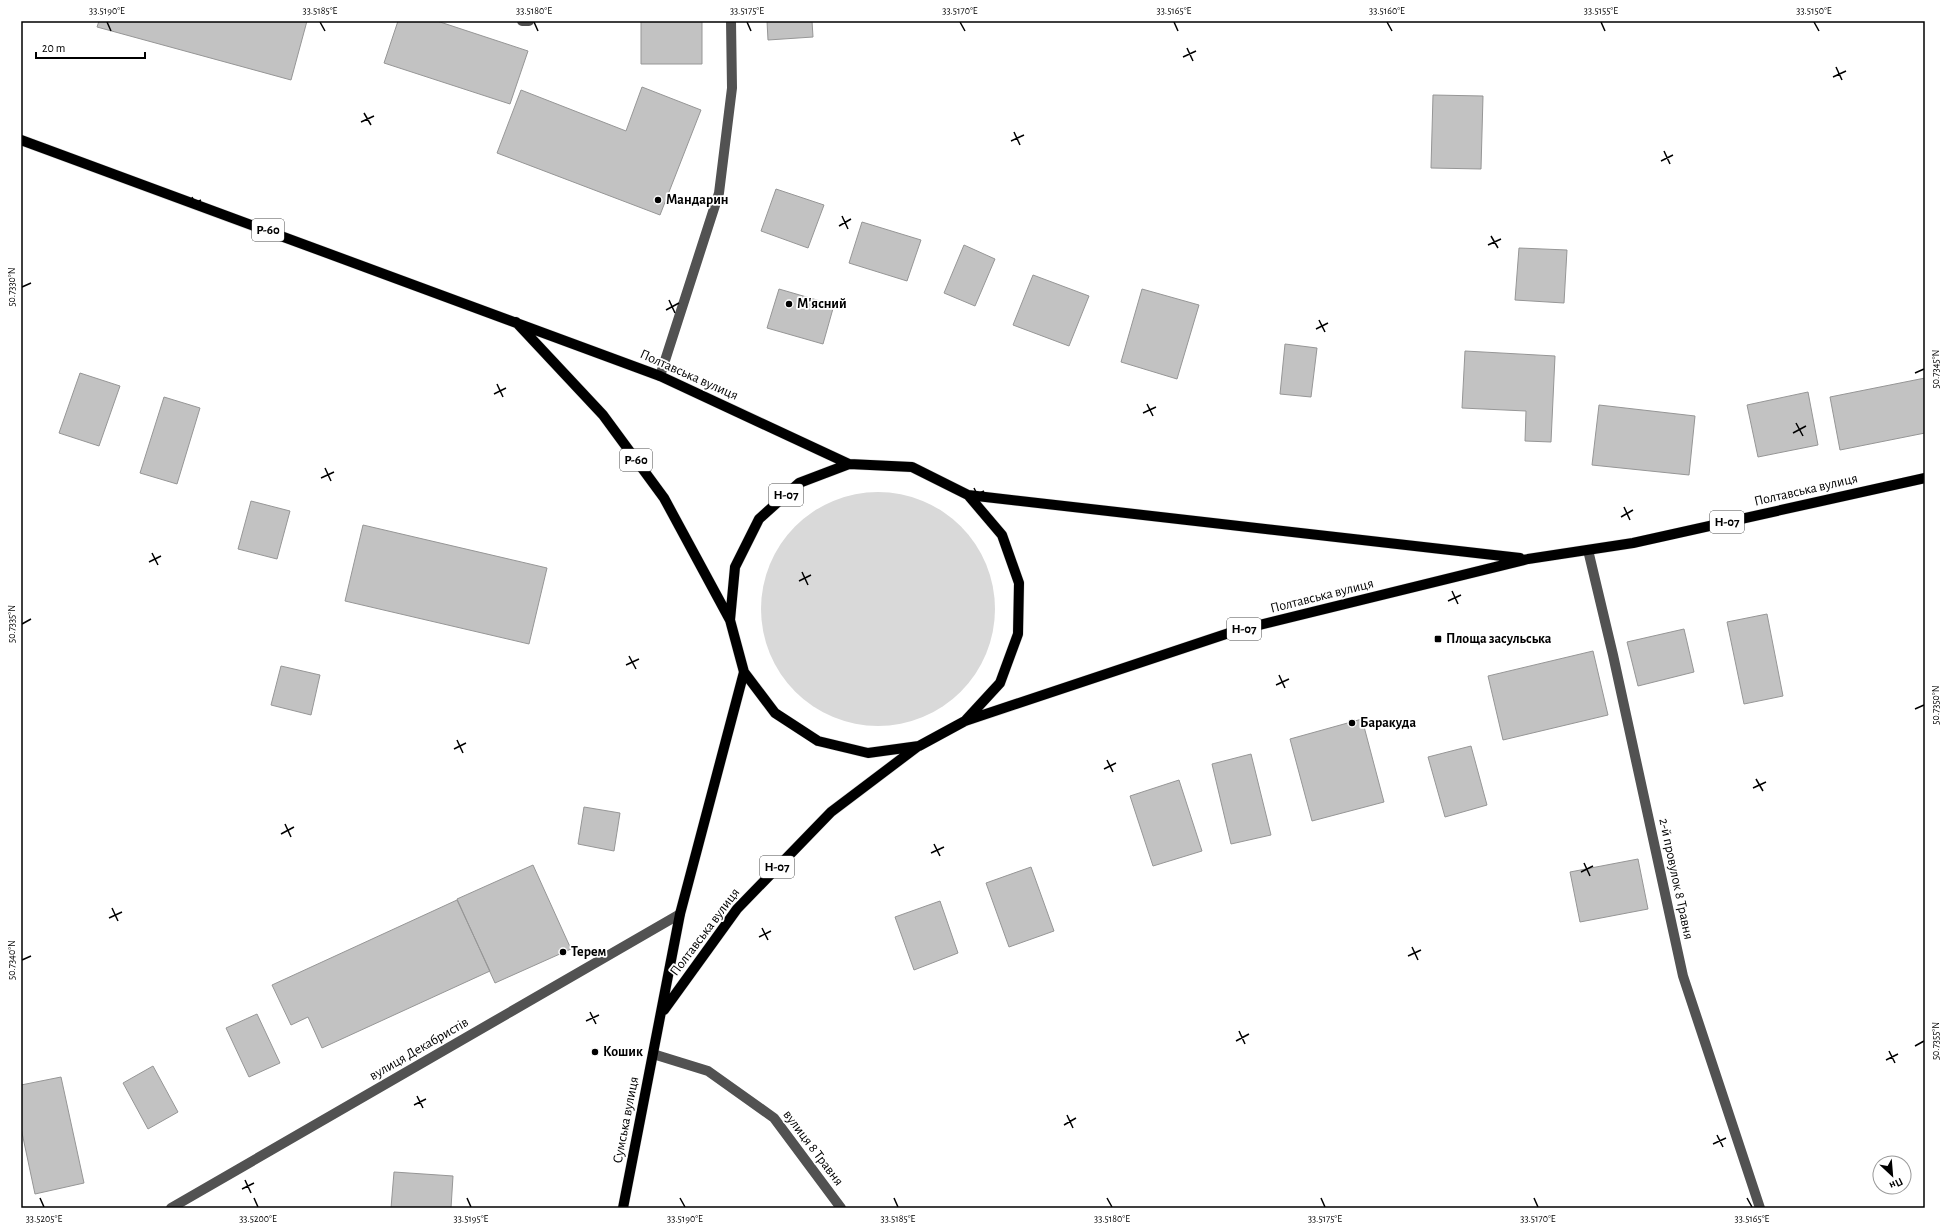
<svg xmlns="http://www.w3.org/2000/svg" width="1946" height="1229" viewBox="0 0 1946 1229" font-family="'Alegreya Sans',sans-serif">
<style>
.green{fill:#d9d9d9}
.building{fill:#c2c2c2;stroke:#969696}
.lines{fill:none;stroke-linecap:round;stroke-linejoin:round}
.major-casing{stroke:#dbdbdb;stroke-width:11}
.minor{stroke:#525252;stroke-width:10}
.major{stroke:#000;stroke-width:10}
.ticks{fill:none;stroke:#000;stroke-width:1.5}
.poi-dot{fill:#000;stroke:#fff;stroke-width:1.5}
.labels{text-anchor:middle;dominant-baseline:central;stroke-width:3.5;stroke-linejoin:round;paint-order:stroke}
.shield{fill:#fff;stroke:#4c4c4c;stroke-width:1}
.shield-label{font-size:13px;font-weight:bold;fill:#000}
.poi-label{font-size:14px;font-weight:bold;fill:#000;stroke:#fff;text-anchor:start}
.street-label{font-size:14px;fill:#000;stroke:#fff}
.neatline{fill:none;stroke:#000;stroke-width:1.5}
.ticks-label{font-size:10px;text-anchor:middle;fill:#000}
</style>
<rect width="100%" height="100%" fill="#fff"/>
<!-- green -->
<path class="green" d="M761 609a117 117 0 1 1 234 0a117 117 0 1 1-234 0Z"/>
<!-- building -->
<path class="building" d="M99,21H307L291,80L97,27Z
M398,21H437L528,51L510,104L384,63Z
M641,21H702V64H641Z
M767,21H812L813,37L768,40Z
M642,87L701,110L660,215L497,153L521,90L626,131Z
M1433,95L1483,96L1481,169L1431,168Z
M776,189L824,205L808,248L761,231Z
M862,222L921,240L907,281L849,263Z
M964,245L995,259L975,306L944,293Z
M1519,248L1567,250L1564,303L1515,300Z
M1033,275L1089,296L1069,346L1013,325Z
M779,289L834,305L823,344L767,328Z
M1142,289L1199,305L1177,379L1121,362Z
M1285,344L1317,348L1311,397L1280,394Z
M1465,351L1555,356L1551,442L1525,441L1526,411L1462,408Z
M80,373L120,386L99,446L59,433Z
M1925,378V433L1840,450L1830,397Z
M1808,392L1818,445L1758,457L1747,405Z
M164,397L200,408L177,484L140,473Z
M1599,405L1695,416L1689,475L1592,465Z
M251,501L290,511L277,559L238,549Z
M363,525L547,568L529,644L345,601Z
M1767,614L1783,696L1744,704L1727,622Z
M1684,629L1694,672L1638,686L1627,642Z
M1593,651L1608,715L1503,740L1488,676Z
M281,666L320,675L311,715L271,705Z
M1362,719L1384,802L1312,821L1290,739Z
M1471,746L1487,805L1445,817L1428,757Z
M1251,754L1271,835L1231,844L1212,764Z
M1179,780L1202,851L1153,866L1130,796Z
M584,807L620,813L614,851L578,844Z
M1638,859L1648,909L1580,922L1570,872Z
M533,865L571,949L495,983L457,899Z
M1031,867L1054,931L1009,947L986,883Z
M457,900L490,971L322,1048L308,1017L291,1025L272,985Z
M940,901L958,953L914,970L895,917Z
M257,1014L280,1063L249,1077L226,1028Z
M153,1066L178,1112L148,1129L123,1083Z
M61,1077L84,1183L35,1194L21,1128V1085Z
M394,1172L453,1176L451,1208H391Z"/>
<g class="lines">
<!-- major casing -->
<g class="major-casing">
<path id="major" d="M21,140L660,376L849,464
M516,322L603,415L664,498L730,620
M968,495L1520,558
M965,721L1000,683L1018,634L1019,583L1002,535L968,495L912,467L849,464L799,483L759,519L735,567L730,620L744,672L775,713L818,741L868,753L919,746L965,721L1235,631L1528,559L1633,543L1925,478
M664,1010L737,909L831,812L917,747
M623,1208L680,914L744,672"/>
</g>
<!-- minor -->
<path class="minor" d="M522,21H529
M660,376L719,193L732,88L731,21
M1588,550L1613,655L1683,976L1760,1208
M653,1054L708,1071L774,1118L841,1208
M171,1208L680,914"/>
<!-- major -->
<use href="#major" class="major"/>
</g>
<!-- ticks -->
<path class="ticks" d="M107,22L111,31M320,22L325,31M534,22L538,31M747,22L751,31M960,22L965,31M1174,22L1178,31M1387,22L1392,31M1601,22L1605,31M1814,22L1819,31M1187,48L1193,61M1183,57L1196,51M1836,67L1842,80M1833,77L1846,71M364,113L371,125M361,122L374,116M1014,132L1020,145M1011,141L1024,135M1664,151L1670,164M1661,161L1673,155M192,197L198,209M189,206L201,200M842,216L848,229M839,226L851,219M1491,236L1498,248M1488,245L1501,239M22,287L31,283M669,300L675,313M666,310L679,303M1319,320L1325,332M1316,329L1328,323M1915,373L1924,369M497,384L503,397M494,394L506,388M1147,404L1153,416M1143,413L1156,407M1796,423L1803,436M1793,433L1806,426M325,468L331,481M321,478L334,472M974,488L980,500M971,497L984,491M1624,507L1630,520M1621,517L1633,510M152,553L158,565M149,562L161,556M802,572L808,585M799,581L811,575M1452,591L1458,604M1448,601L1461,595M22,624L31,619M629,656L636,669M626,665L639,659M1279,675L1285,688M1276,685L1289,679M1915,709L1924,705M457,740L463,753M454,749L466,743M1107,760L1113,772M1104,769L1116,763M1756,779L1763,791M1753,788L1766,782M285,824L291,837M281,834L294,827M934,844L940,856M931,853L944,847M1584,863L1590,876M1581,872L1593,866M112,908L118,921M109,918L122,912M762,928L768,940M759,937L771,931M1412,947L1418,960M1408,956L1421,950M22,960L31,956M590,1012L596,1024M586,1021L599,1015M1239,1031L1245,1044M1236,1041L1249,1034M1915,1046L1924,1041M1889,1051L1895,1063M1886,1060L1898,1054M417,1096L423,1108M414,1105L426,1099M1067,1115L1073,1128M1064,1125L1076,1118M1717,1135L1723,1147M1713,1144L1726,1138M245,1180L251,1193M242,1189L254,1183M40,1198L44,1207M254,1198L258,1207M467,1198L471,1207M680,1198L685,1207M894,1198L898,1207M1107,1198L1112,1207M1321,1198L1325,1207M1534,1198L1538,1207M1747,1198L1752,1207"/>
<!-- markers -->
<g class="poi-dot">
<circle cx="658" cy="200" r="4"/>
<circle cx="789" cy="304" r="4"/>
<rect x="1434" y="635" width="8" height="8" rx="2"/>
<circle cx="1352" cy="723" r="4"/>
<circle cx="563" cy="952" r="4"/>
<circle cx="595" cy="1052" r="4"/>
</g>
<g class="labels">
<!-- shield labels -->
<g class="shield">
<rect x="252" y="219" width="32" height="22" rx="3"/>
<rect x="620" y="449" width="32" height="22" rx="3"/>
<rect x="769" y="484" width="34" height="22" rx="3"/>
<rect x="1710" y="511" width="34" height="22" rx="3"/>
<rect x="1227" y="618" width="34" height="22" rx="3"/>
<rect x="760" y="856" width="34" height="22" rx="3"/>
</g>
<g class="shield-label">
<text x="268" y="230">Р-60</text>
<text x="636" y="460">Р-60</text>
<text x="786" y="495">Н-07</text>
<text x="1727" y="522">Н-07</text>
<text x="1244" y="629">Н-07</text>
<text x="777" y="867">Н-07</text>
</g>
<!-- poi labels -->
<g class="poi-label">
<text x="666" y="200">Мандарин</text>
<text x="797" y="304">М'ясний</text>
<text x="1446" y="639">Площа засульська</text>
<text x="1360" y="723">Баракуда</text>
<text x="571" y="952">Терем</text>
<text x="603" y="1052">Кошик</text>
</g>
<!-- street labels -->
<g class="street-label">
<text transform="translate(689 375) rotate(24)">Полтавська вулиця</text>
<text transform="translate(1806 490) rotate(-13)">Полтавська вулиця</text>
<text transform="translate(1322 596) rotate(-14)">Полтавська вулиця</text>
<text transform="translate(1676 879) rotate(78)">2-й провулок 8 Травня</text>
<text transform="translate(705 932) rotate(-53)">Полтавська вулиця</text>
<text transform="translate(419 1049) rotate(-30)">вулиця Декабристів</text>
<text transform="translate(626 1120) rotate(-79)">Сумська вулиця</text>
<text transform="translate(813 1148) rotate(53)">вулиця 8 Травня</text>
</g>
</g>
<!-- border -->
<rect width="1946" height="1229" fill="none" stroke="#ffffff" stroke-width="44"/>
<!-- north arrow -->
<g transform="translate(1892 1175) rotate(154)"><circle r="19" fill="#ffffff" stroke="#999999"/>
<path d="M0-3L7 15L0 10L-7 15Z" fill="#000000"/>
<text y="-6" font-size="11" font-weight="bold" text-anchor="middle" fill="#000000">Пн</text>
</g>
<!-- scale -->
<path d="M36 52v6h109v-6" fill="none" stroke="#000000" stroke-width="2"/>
<text x="42" y="52" font-size="12" fill="#000000" stroke="#ffffff" stroke-width="3" paint-order="stroke">20 m</text>
<rect x="22" y="22" width="1902" height="1185" class="neatline"/>
<g class="ticks-label">
<text x="107" y="14">33.5190°E</text>
<text x="320" y="14">33.5185°E</text>
<text x="534" y="14">33.5180°E</text>
<text x="747" y="14">33.5175°E</text>
<text x="960" y="14">33.5170°E</text>
<text x="1174" y="14">33.5165°E</text>
<text x="1387" y="14">33.5160°E</text>
<text x="1601" y="14">33.5155°E</text>
<text x="1814" y="14">33.5150°E</text>
<text transform="translate(11 287) rotate(-90)" y="4">50.7330°N</text>
<text transform="translate(1935 369) rotate(-90)" y="4">50.7345°N</text>
<text transform="translate(11 624) rotate(-90)" y="4">50.7335°N</text>
<text transform="translate(1935 705) rotate(-90)" y="4">50.7350°N</text>
<text transform="translate(11 960) rotate(-90)" y="4">50.7340°N</text>
<text transform="translate(1935 1041) rotate(-90)" y="4">50.7355°N</text>
<text x="44" y="1222">33.5205°E</text>
<text x="258" y="1222">33.5200°E</text>
<text x="471" y="1222">33.5195°E</text>
<text x="685" y="1222">33.5190°E</text>
<text x="898" y="1222">33.5185°E</text>
<text x="1112" y="1222">33.5180°E</text>
<text x="1325" y="1222">33.5175°E</text>
<text x="1538" y="1222">33.5170°E</text>
<text x="1752" y="1222">33.5165°E</text>
</g>
</svg>
